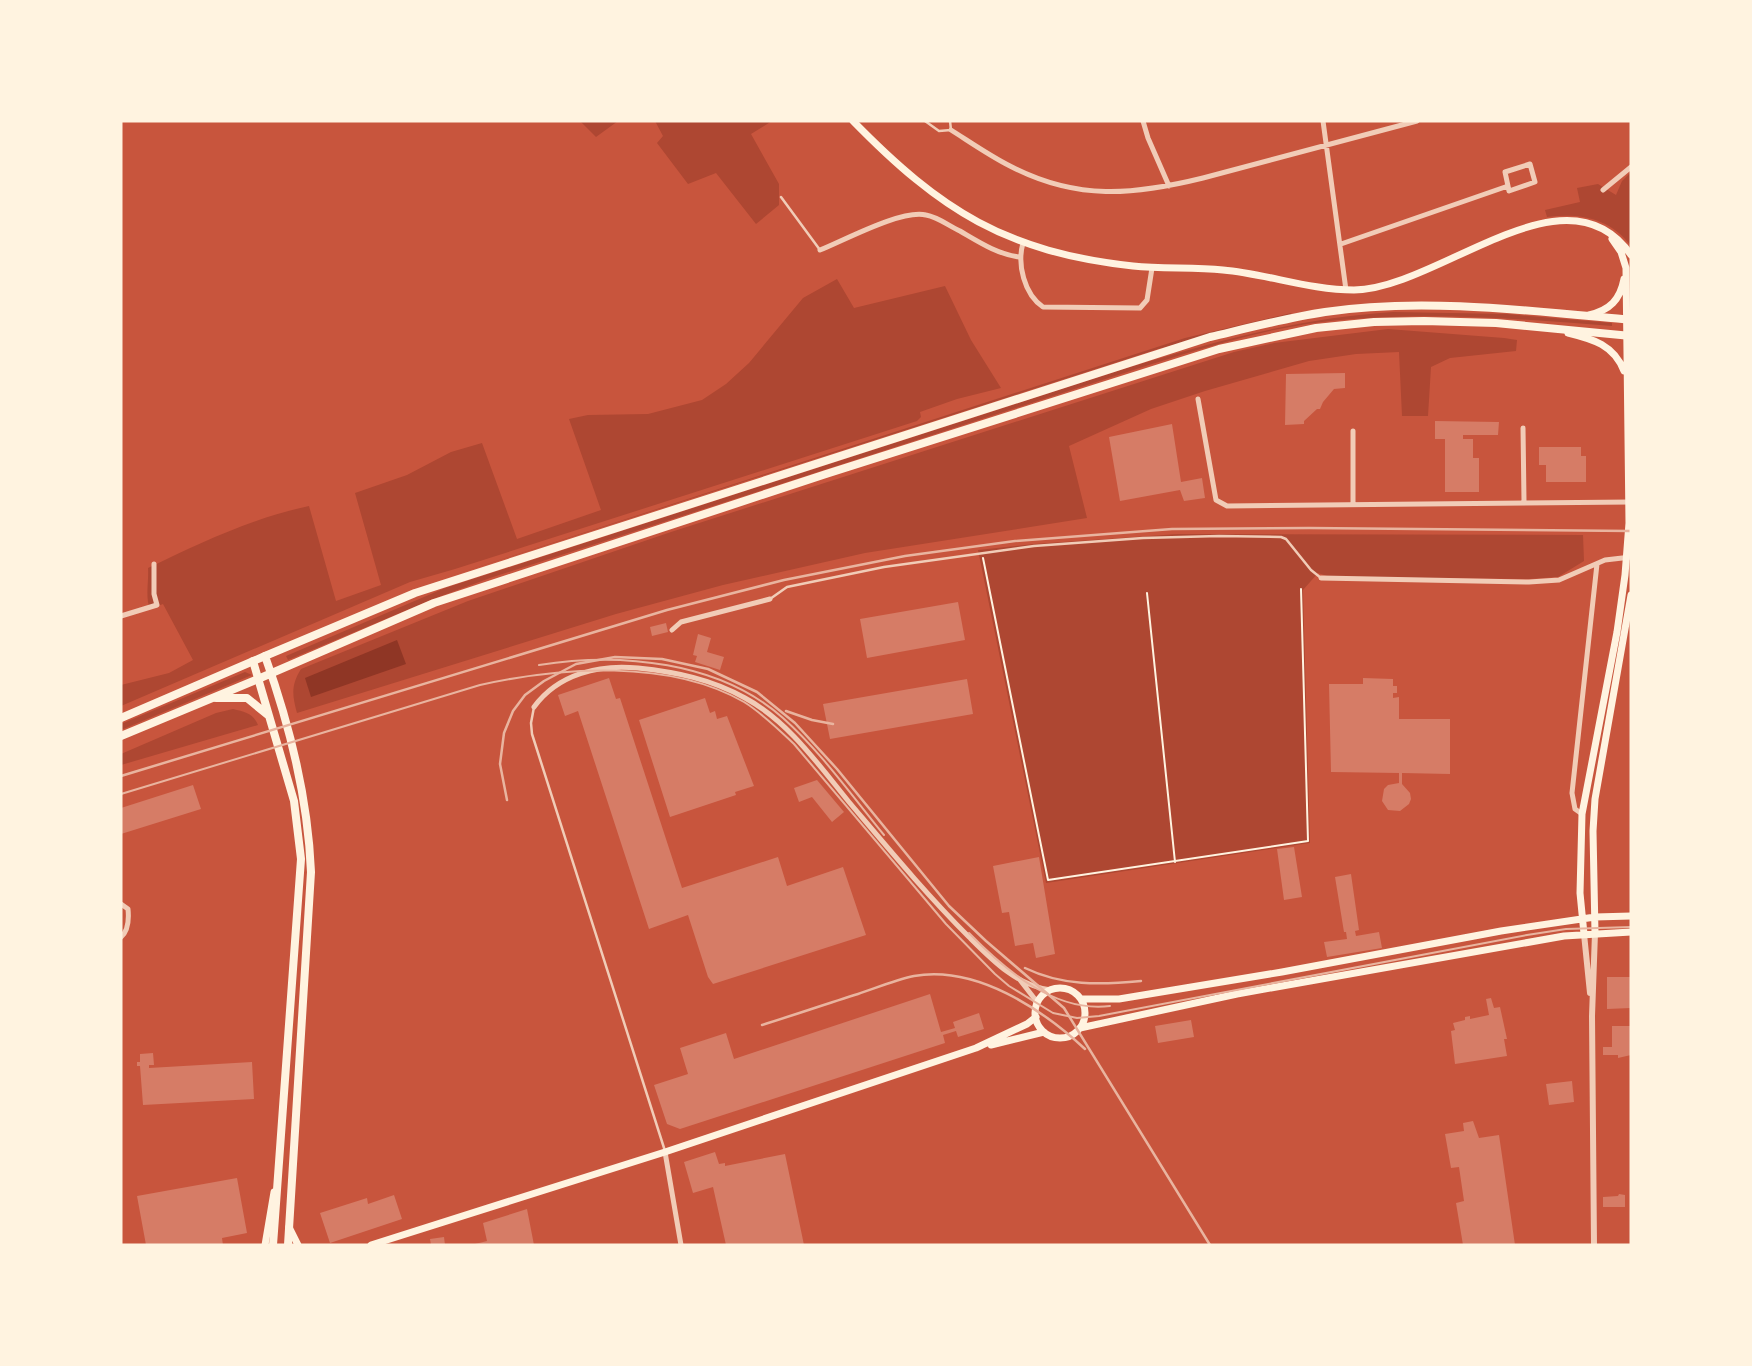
<svg xmlns="http://www.w3.org/2000/svg" width="1752" height="1366" viewBox="0 0 1752 1366" font-family="Barlow,sans-serif">
<style>
.green{fill:#ae4732}
.water{fill:#8f3625}
.building{fill:#d67c66}
.lines{fill:none;stroke-linecap:round;stroke-linejoin:round}
.path{stroke:#fff3e0;stroke-width:2}
.service{stroke:#f1ccb7;stroke-width:2.5}
.minor{stroke:#f1ccb7;stroke-width:5}
.tertiary{stroke:#f1ccb7;stroke-width:6}
.secondary{stroke:#fff3e0;stroke-width:7}
.primary{stroke:#fff3e0;stroke-width:8}
.trunk{stroke:#fff3e0;stroke-width:8}
.tram{stroke:#e9b49f;stroke-width:2}
.rail{stroke:#e9b49f;stroke-width:2.5}
</style>
<rect width="100%" height="100%" fill="#c8553d"/>
<!-- green -->
<path class="green" d="M580,121H618L596,137Z
M655,121H772L751,134L779,184V205L756,224L716,173L688,184L657,143L663,136Z
M1631,172V246C1610,218 1580,213 1547,217L1545,210L1580,202L1577,188L1598,184L1616,195L1622,181Z
M837,279L854,308L945,286L971,340L1001,388L957,399L920,412L921,417L917,421L455,569L410,582L121,706V685L169,673L193,660L163,604L150,609C145,597 149,581 148,568C200,543 252,518 309,506L336,601L381,585L355,493L407,475L451,452L482,443L517,539L601,510L569,419L588,415L648,414L702,400L726,384L749,363L803,298Z
M1393,312L1507,314L1612,323V326C1511,318 1408,310 1307,324C1254,332 1203,348 1152,364L490,578L433,599L288,660L286,656L445,588L1127,368C1215,341 1301,318 1393,312Z
M1291,313L1292,315L1158,349L444,578L1185,338Z
M1388,329L1504,338L1517,340L1516,351L1450,358L1431,367L1428,416H1402L1399,352L1356,354L1309,361L1205,391L1151,409L1069,446L1087,518L865,553L723,585L616,614L297,713C292,695 291,685 301,669L468,601L671,532L1234,352L1274,343Z
M1178,534L1583,535L1584,561L1558,577L1529,579L1330,577L1318,573L1303,590L1310,843L1046,883L978,550L1034,544Z
M245,672L252,675L121,730V724Z
M233,709C245,712 253,713 258,725L121,765V754L216,713Z"/>
<!-- water -->
<path class="water" d="M397,640L406,664L311,697L305,678Z"/>
<!-- building -->
<path class="building" d="M1345,373V388L1334,389L1323,402L1320,409H1317L1304,421V424L1285,425L1286,374Z
M1435,421L1499,422L1498,435H1463V439H1473V458H1479V492H1445V439H1435Z
M1172,424L1181,482L1202,478L1205,498L1184,501L1180,490L1120,501L1109,437Z
M1539,447H1581V456H1586V482H1546V465H1539Z
M958,602L965,640L867,658L860,619Z
M666,623L668,632L652,636L650,627Z
M698,634L711,638L707,652L724,657L720,670L695,662L697,656L693,655Z
M609,678L616,699L620,698L682,888L778,857L787,886L843,867L866,935L713,984L708,977L688,915L649,929L578,711L565,716L558,695Z
M1363,678L1393,679V686H1397V693H1393V698L1399,697V719H1450V774L1402,773V784L1410,793L1411,799L1409,804L1400,811L1388,810L1382,801L1384,789L1388,785L1399,783V773L1331,772L1329,684H1363Z
M967,679L973,714L830,739L823,704Z
M705,698L710,713L715,711L717,719L727,716L754,786L735,792L736,795L670,817L639,720Z
M817,780L844,812L832,822L812,797L799,802L794,788Z
M193,785L201,809L121,834V808Z
M1294,847L1302,897L1284,900L1277,849Z
M1039,857L1055,954L1036,958L1033,943L1015,946L1009,912L1002,913L993,866Z
M1351,874L1359,930L1355,931L1356,936L1379,932L1382,948L1327,957L1324,942L1347,939L1346,932H1344L1335,877Z
M1607,977H1631V1008L1607,1009Z
M930,994L941,1032L955,1028L953,1022L979,1013L984,1029L958,1037L956,1031L943,1035L945,1043L680,1129L667,1124L654,1085L688,1074L680,1048L726,1033L734,1059Z
M1491,998L1494,1008L1500,1007L1507,1039H1504L1507,1056L1455,1064L1451,1031L1455,1030L1453,1023L1465,1020V1017L1470,1016V1019L1489,1015L1486,999Z
M1191,1020L1194,1037L1158,1043L1155,1026Z
M1612,1026H1631V1055L1618,1058V1055H1603V1047H1612Z
M153,1053L154,1065H149V1068L252,1062L254,1099L143,1105L140,1066H137V1062H140V1054Z
M1572,1081L1574,1102L1549,1105L1546,1084Z
M1473,1121L1479,1138L1499,1135L1515,1245H1463L1456,1203L1464,1201L1459,1167L1451,1168L1445,1134L1464,1131L1463,1123Z
M715,1152L719,1164L725,1163V1166L785,1154L804,1245H726L713,1187L693,1193L684,1162Z
M237,1178L247,1233L222,1238L223,1245H146L137,1196Z
M1619,1194L1625,1195V1207H1603V1197L1618,1196Z
M394,1195L402,1219L330,1243L320,1213L367,1198L368,1204Z
M527,1209L534,1245H471L487,1241L483,1223Z
M444,1237L445,1245H431L430,1239Z"/>
<g class="lines">
<!-- path -->
<path class="path" d="M983,558L1048,880L1308,841L1301,589
M1147,593L1175,862"/>
<!-- service -->
<path class="service" d="M925,121L939,131L951,130L950,121
M781,197L820,250
M770,599L787,587L884,567L1034,546L1143,538L1219,536L1281,537L1286,539L1311,570L1321,578
M534,707L531,723L532,734L665,1151"/>
<!-- minor -->
<path class="minor" d="M1143,121L1148,138L1169,186
M1323,121L1346,290
M951,130C970,142 990,156 1010,166C1077,201 1134,195 1203,178L1417,121
M1603,190L1631,167
M1023,243C1017,264 1024,294 1043,307L1140,308L1147,300L1152,268
M1341,244L1508,186L1509,191L1535,182L1530,164L1505,172L1508,186
M820,250C845,240 902,209 926,215C938,217 949,226 960,231C979,242 997,254 1019,257
M1198,399L1216,500L1227,506L1631,502
M1523,428L1524,501
M1353,431V504
M1321,578L1529,582L1559,580L1605,560L1631,557
M121,616L157,605L154,594V564
M672,630L681,622L770,599
M534,707C558,674 599,664 638,668C676,672 711,679 745,698C788,721 818,764 849,802C888,848 926,894 969,937C992,960 1017,986 1051,990
M1582,814L1575,809L1572,793L1597,564
M121,904L128,909C129,919 129,930 121,937
M1020,980L1034,998L1037,1005
M665,1152L681,1245"/>
<!-- tertiary -->
<path class="tertiary" d="M1584,934L1590,993
M1594,1245L1592,1016L1595,933"/>
<!-- secondary -->
<path class="secondary" d="M853,121C941,211 1006,252 1133,266C1163,269 1193,267 1223,270C1267,274 1310,290 1354,290C1439,289 1566,161 1631,255
M1589,315C1610,310 1620,300 1624,279
M1568,333C1593,339 1614,345 1624,371
M1595,933L1593,831L1595,799L1631,595
M1584,934L1580,893L1582,814L1617,632L1625,575L1629,523L1626,268L1621,252L1612,239
M1035 1013a25 25 0 1 1 50 0a25 25 0 1 1-50 0Z
M1081,999H1119L1282,972L1501,931L1595,917L1631,916
M1080,1028L1237,994L1564,936L1631,932
M991,1045L1044,1032
M289,1227L298,1245
M265,1245L274,1192
M371,1245L665,1152L976,1048L1027,1024L1036,1017"/>
<!-- primary -->
<path class="primary" d="M253,661L294,801L301,859L273,1245
M258,679L434,603L826,474L1219,349L1316,328L1374,322L1424,321L1496,323L1631,336
M216,698H247L269,716
M288,1245L311,872C308,797 290,726 265,656L415,593L1210,337C1248,328 1286,318 1325,312C1421,297 1534,311 1631,320"/>
<!-- trunk -->
<path class="trunk" d="M121,718L265,656
M121,736L258,679"/>
<!-- tram -->
<path class="tram" d="M539,665C620,652 719,661 783,718C821,752 852,796 884,835
M121,794L480,685C561,667 669,659 744,702C762,713 778,729 794,744L946,924L995,974L1009,986L1053,1013L1077,1018L1099,1016L1527,935L1566,929L1631,927
M969,933C1005,970 1055,1013 1110,1006"/>
<!-- rail -->
<path class="rail" d="M786,711L812,720L833,724
M121,776L667,610L784,580L905,556L1015,541L1172,529L1309,528L1631,531
M507,800L500,764L504,733L513,711L525,695L544,681L576,664L615,657L662,659L708,669L757,692L795,723L837,769L949,906L986,941L1064,1008L1210,1245
M1025,968C1062,986 1100,985 1141,981
M762,1025C794,1015 826,1004 858,994C876,988 895,980 914,976C976,965 1042,1009 1085,1049"/>
</g>
<!-- border -->
<rect width="1752" height="1366" fill="none" stroke="#fff3e0" stroke-width="245"/>
</svg>
